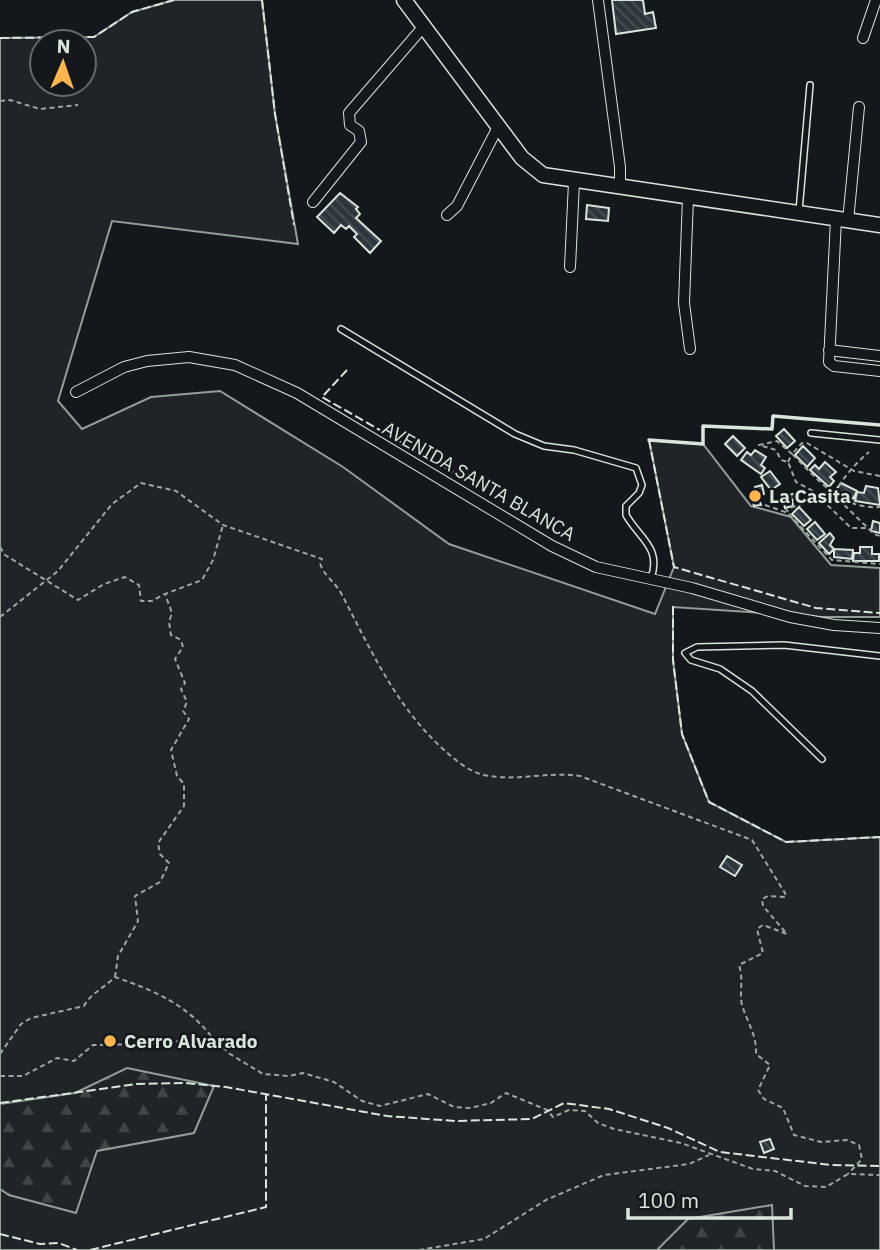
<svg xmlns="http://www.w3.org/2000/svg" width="880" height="1250" viewBox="0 0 880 1250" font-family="'IBM Plex Sans',sans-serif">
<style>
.grass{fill:#202428;stroke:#939e99;stroke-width:2;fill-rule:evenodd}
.forest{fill:url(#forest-firs);stroke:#939e99;stroke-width:2}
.building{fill:url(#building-back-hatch);stroke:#d8e6dc;stroke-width:2}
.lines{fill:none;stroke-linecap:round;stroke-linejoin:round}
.service-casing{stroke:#d8e6dc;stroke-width:8}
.minor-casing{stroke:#d8e6dc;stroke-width:12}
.secondary-casing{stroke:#d8e6dc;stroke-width:17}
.path{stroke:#9da8a2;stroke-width:2;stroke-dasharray:5 3.5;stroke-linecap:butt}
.service{stroke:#14181c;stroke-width:5}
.minor{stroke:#14181c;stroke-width:10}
.secondary{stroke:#14181c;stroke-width:14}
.fence{stroke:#d8e6dc;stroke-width:2;stroke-dasharray:9 3.5;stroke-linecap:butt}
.wall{stroke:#d8e6dc;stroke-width:3.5}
.poi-dot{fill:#ffb74d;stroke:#14181c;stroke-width:2.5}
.labels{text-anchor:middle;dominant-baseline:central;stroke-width:5;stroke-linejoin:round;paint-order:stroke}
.street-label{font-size:19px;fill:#d8e6dc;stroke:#14181c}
.poi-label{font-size:19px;font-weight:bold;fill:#d8e6dc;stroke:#14181c;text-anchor:start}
</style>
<defs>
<pattern id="forest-firs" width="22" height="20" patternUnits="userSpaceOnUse" patternTransform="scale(1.75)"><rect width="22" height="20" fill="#202428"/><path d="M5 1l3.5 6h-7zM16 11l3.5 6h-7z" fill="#404447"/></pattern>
<pattern id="building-back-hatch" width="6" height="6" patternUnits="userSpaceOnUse" patternTransform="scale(1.75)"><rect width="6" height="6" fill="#2c363c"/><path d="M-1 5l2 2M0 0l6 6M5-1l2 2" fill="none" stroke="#4a5358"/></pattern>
</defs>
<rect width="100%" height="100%" fill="#14181c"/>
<!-- grass -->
<path class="grass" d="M174,0H262L275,114L298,244L112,221L58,401L82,429L151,397L220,391L343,467L449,544L655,614L674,567L649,440L703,444L751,506L791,517L831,565L880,568V617H822L673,607V660L682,734L709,802L786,842L880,837V1250H0V38L94,37L132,12ZM42,42H84V84H42Z"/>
<!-- forest -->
<path class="forest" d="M127,1068L214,1086L194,1133L97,1151L76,1213L9,1195L0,1189V1104L75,1093Z
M772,1205L774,1250H657L688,1219Z"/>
<!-- building -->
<path class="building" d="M612,0H643L645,14L653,12L656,28L616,34Z
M340,193L358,207L356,209L360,214L356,218L381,241L370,253L354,237L357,234L349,226L346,229L341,225L334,233L317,217Z
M587,205L609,208L608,221L586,219Z
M784,429L795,441L787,448L776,436Z
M733,436L745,448L737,456L725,444Z
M803,446L815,458L807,467L795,455Z
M755,450L766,457L761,465L765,468L761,474L741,460L747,452L751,455Z
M825,462L836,472L830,477L834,481L829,487L810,470L815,465L819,469Z
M770,471L780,484L771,490L761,477Z
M841,483L857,491L853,499L836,490Z
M762,485L764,494L758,496L761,505L754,506L751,496L757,494L755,487Z
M866,486L878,488L880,505L855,501L857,492L864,493Z
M799,493L800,498L792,500L793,506L785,508L782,496Z
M799,507L811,520L804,526L792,514Z
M873,521L880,523V533L871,531Z
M815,522L825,534L817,540L807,529Z
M830,533L834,538L830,545L834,549L829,554L819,543Z
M860,547H872V554H879V561H853L854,553H860Z
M834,549L853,550L852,559L834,557Z
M727,856L742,865L735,876L720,867Z
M770,1139L774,1149L764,1153L760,1142Z"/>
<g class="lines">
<!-- service casing -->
<g class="service-casing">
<path id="service" d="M799,211L810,85
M341,329L515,434L544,446L574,450L636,468L642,485L639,493L626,506V515C639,538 662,548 651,578
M811,433L880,440
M822,759L752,691L720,669L691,660L685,653L697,647L784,645L880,656"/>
</g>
<!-- minor casing -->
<g class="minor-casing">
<path id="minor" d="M598,0L620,167V188
M863,38L876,0
M688,198L684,303L690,349
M313,202L361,142L359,131L350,125L349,113L424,26
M447,215L457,206L498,127
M836,219L829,362L834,366L880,371
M848,221L859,107
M570,267L574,182
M829,350L880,356
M76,392L124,367L147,361L189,357L235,365L297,393L552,546L596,567L692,588L790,617L834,625L880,628"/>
</g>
<!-- secondary casing -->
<g class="secondary-casing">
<path id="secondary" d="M404,0L522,158L543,175L880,225"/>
</g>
<!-- path -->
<path class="path" d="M0,101L10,100L40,109L78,105
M788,462L792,454L777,441L759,445L776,450L781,460L788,462L796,482L813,491L851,528H867
M880,476L854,471L807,443H802L792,454C818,479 841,510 880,507
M835,494C841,479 856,463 869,452
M765,505L788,513L832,560L880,564
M788,512L786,509L834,495L874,534L880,536
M0,547L5,555L78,600L104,584L125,577L139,585L141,601H152L164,594
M0,617L58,571L112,504L141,483L176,491L223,525L322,559L320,563C323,575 335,582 341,593C371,650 395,705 443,749C454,759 469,772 484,775C517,782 547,771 580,776L752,840L785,893L786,897L768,896L762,899L763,906L787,934L763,925L757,929L763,953L739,965C744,981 739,992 742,1005C747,1022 757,1035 756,1054L770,1065L758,1090L764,1099L783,1108L794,1135L821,1142L847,1140L859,1145L862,1159L848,1174
M115,977L118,956L138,921L135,896L160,882L169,863L160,854L158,843L184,806V784L177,776L171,750L189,719L183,711L187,702L181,689L185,683L175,659L183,647L181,640L171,635L169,622L172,613L165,594L202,580L213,560L223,525
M0,1054L21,1024L31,1018L84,1006C91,993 104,988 115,977C153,990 186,1004 211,1036
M0,1076H23L57,1058L74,1061L93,1045L156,1044L212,1037L230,1054L263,1074L289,1076L303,1073L334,1082L362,1101L380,1106L428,1094L454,1107L470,1108L491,1103L506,1093L547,1110L553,1117L569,1110L585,1111L598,1123L614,1129L681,1143L753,1169L775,1171L805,1186L826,1187L848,1174L880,1175
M419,1250L484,1239L546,1200L604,1175L689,1164L709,1155"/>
<!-- service -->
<use href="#service" class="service"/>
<!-- minor -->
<use href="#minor" class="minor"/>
<!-- secondary -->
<use href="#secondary" class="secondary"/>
<!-- fence -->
<path class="fence" d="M262,0L275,114L294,225
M0,38L94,37L132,12L174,0
M347,370L322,397L457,474
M649,440L674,567L816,608L880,613
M673,606V660L682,734L709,802L786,842L880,837
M0,1103L137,1084L185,1083L226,1087L387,1116L455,1121L532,1119L564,1103L609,1109L668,1128L720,1152L831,1165L880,1166
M0,1234L40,1244L59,1243L77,1250
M90,1250L266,1207V1094"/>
<!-- wall -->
<path class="wall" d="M649,440L703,444V426L772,429L773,416L880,425"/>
</g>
<!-- markers -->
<g class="poi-dot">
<circle cx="755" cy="496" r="7"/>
<circle cx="110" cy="1041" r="7"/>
</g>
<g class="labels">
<!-- street labels -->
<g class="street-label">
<text transform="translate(479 481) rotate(30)">AVENIDA SANTA BLANCA</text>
</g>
<!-- poi labels -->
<g class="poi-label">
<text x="769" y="496">La Casita</text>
<text x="124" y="1041">Cerro Alvarado</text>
</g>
</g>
<!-- north arrow -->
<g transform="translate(63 63) rotate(2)"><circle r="33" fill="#14181c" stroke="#626a69" stroke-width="2"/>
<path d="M0-5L12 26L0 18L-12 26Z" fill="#ffb74d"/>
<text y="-10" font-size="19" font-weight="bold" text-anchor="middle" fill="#d8e6dc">N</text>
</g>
<!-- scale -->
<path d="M628 1208v10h163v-10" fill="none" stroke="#d8e6dc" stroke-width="3.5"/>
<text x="638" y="1208" font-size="21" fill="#d8e6dc" stroke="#14181c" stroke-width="5" paint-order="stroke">100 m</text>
</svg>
